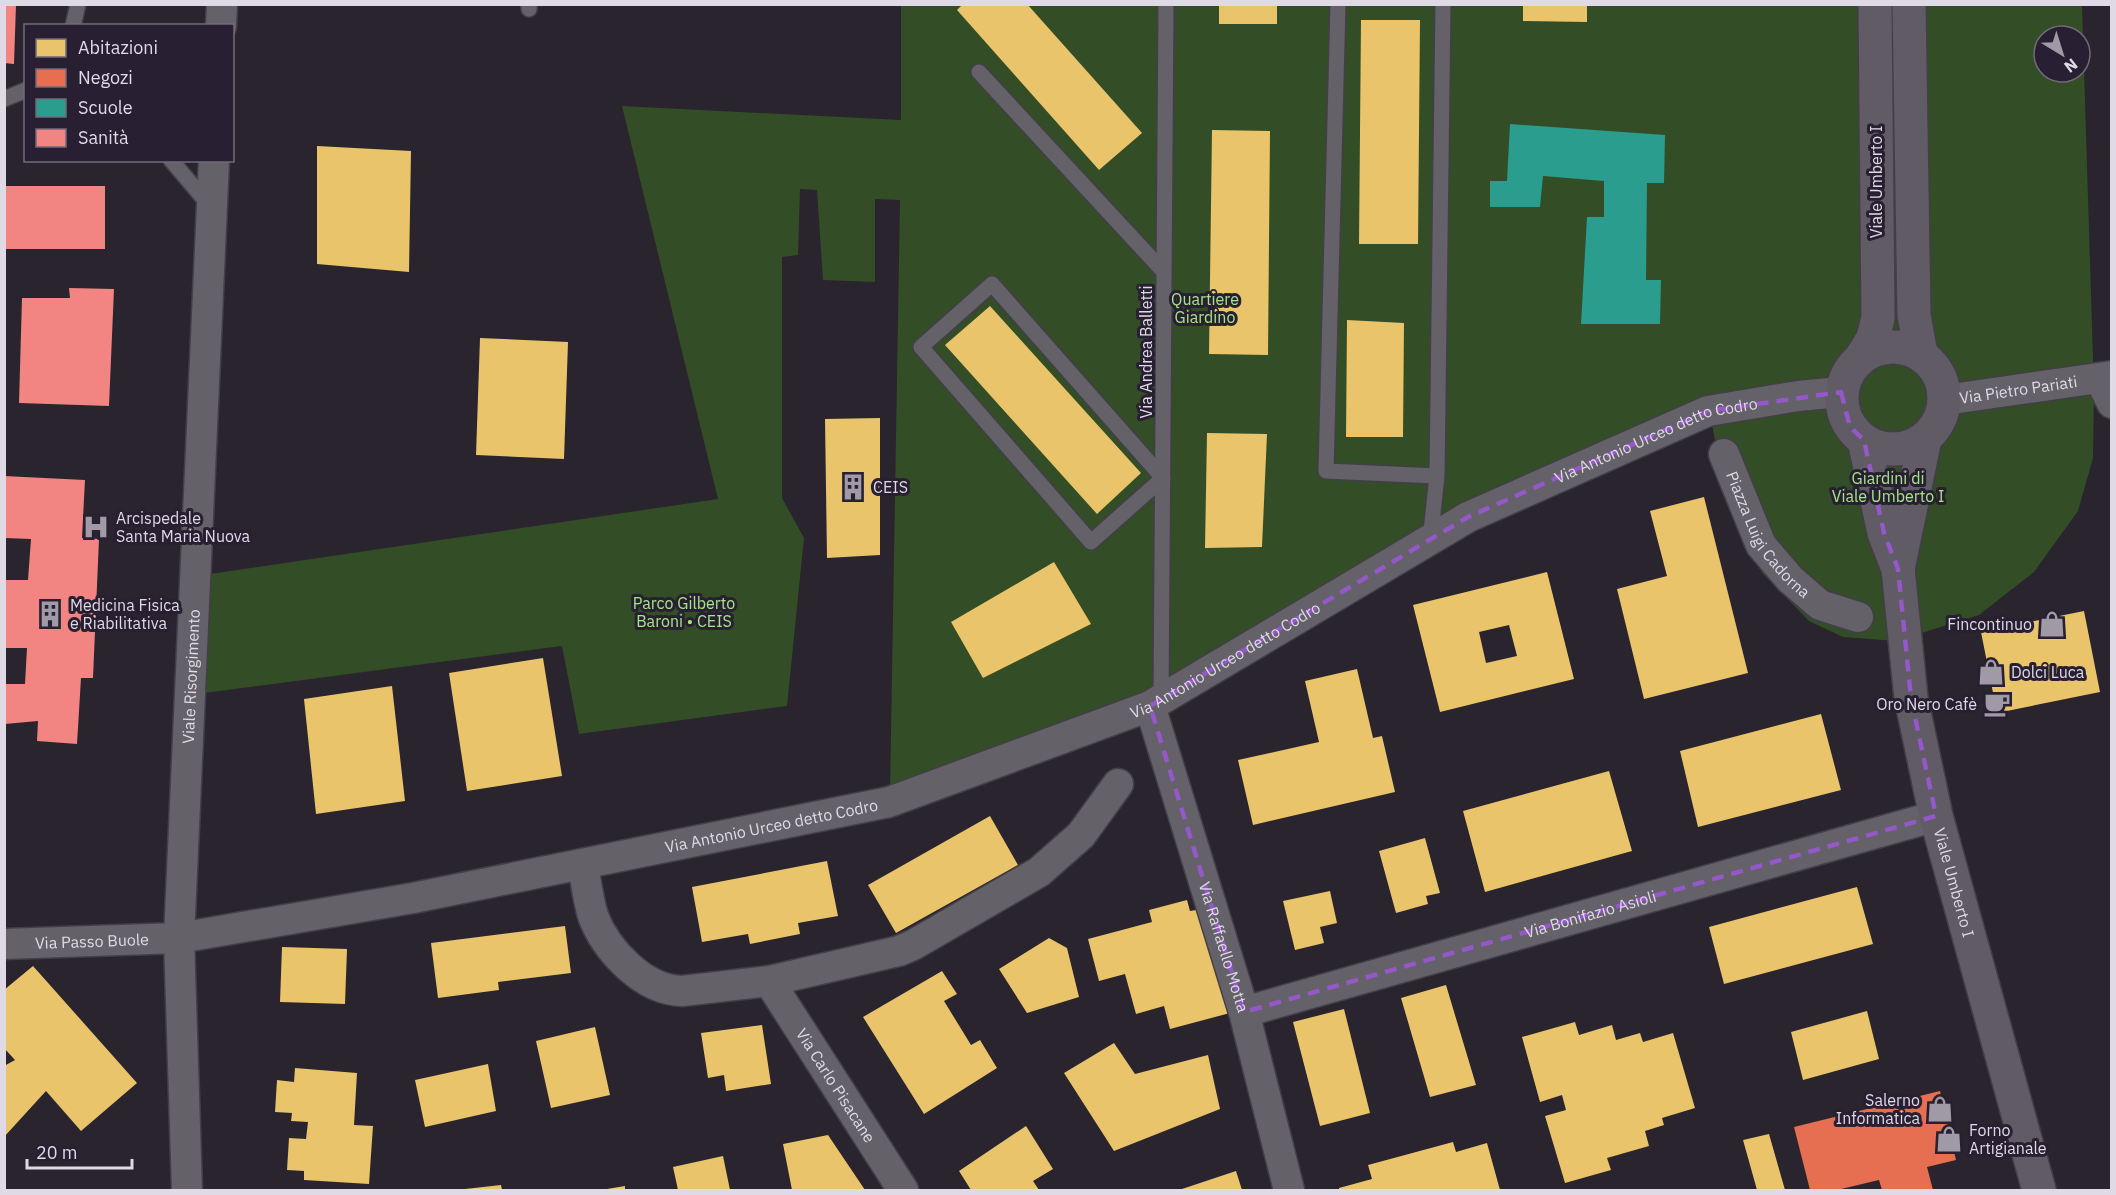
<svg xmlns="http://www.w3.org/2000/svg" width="2116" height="1195" viewBox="0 0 2116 1195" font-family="'IBM Plex Sans',sans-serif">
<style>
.green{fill:#334d26;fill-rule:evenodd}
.homes{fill:#e9c46a;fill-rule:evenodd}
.shops{fill:#e76f51}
.schools{fill:#2a9d8f}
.health{fill:#f28482}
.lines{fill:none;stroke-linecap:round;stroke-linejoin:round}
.lane-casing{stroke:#433f48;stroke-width:18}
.street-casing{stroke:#433f48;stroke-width:33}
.secondary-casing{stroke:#433f48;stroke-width:36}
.lane{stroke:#646169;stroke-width:15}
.street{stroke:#646169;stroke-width:30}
.secondary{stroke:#605b65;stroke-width:33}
.marked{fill:none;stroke:#9458c9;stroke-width:4.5;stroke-dasharray:12 8;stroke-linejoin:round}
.labels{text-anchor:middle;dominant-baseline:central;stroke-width:6;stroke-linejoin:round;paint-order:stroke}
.street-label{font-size:16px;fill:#dfdae6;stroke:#282032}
.park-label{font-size:16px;fill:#a5e585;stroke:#282032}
.poi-label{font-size:16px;fill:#dfdae6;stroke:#282032;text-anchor:start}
</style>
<rect width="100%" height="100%" fill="#29242e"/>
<!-- green -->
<path class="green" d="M901,5H2082L2094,390L2093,458L2078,511L2034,572L1979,615L1896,641L1843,637L1809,621L1763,574L1750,553L1724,493L1708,401L1148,696L890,792L900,200L875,199V282L823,280L817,190L800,189L798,255L782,257V498L804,538L787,706L579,734L562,646L204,693L210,574L718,499L622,106L901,120ZM2044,36H2080V72H2044Z"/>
<!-- homes -->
<path class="homes" d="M963,4H1027L1142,133L1099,170L957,10Z
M1219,4H1277V24H1219Z
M1523,4H1587V22L1523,21Z
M1361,20H1420L1418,244H1359Z
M1212,130L1270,131L1268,355L1209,354Z
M317,146L411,151L409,272L317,264Z
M990,306L1141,473L1097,514L945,345Z
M1347,320L1404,323L1403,437H1346Z
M480,338L568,342L564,459L476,455Z
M880,418V555L827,558L825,419Z
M1207,433L1267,434L1262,547L1205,548Z
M1704,497L1748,673L1644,699L1617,589L1667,576L1650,511Z
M1054,562L1091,624L983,678L951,622Z
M1547,572L1574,679L1440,712L1413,605ZM1509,625L1517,656L1486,663L1479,632Z
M2084,611L2100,692L1997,713L1981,632Z
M543,658L562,776L467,791L449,673Z
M1357,669L1373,738L1382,736L1395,792L1253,825L1238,760L1319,742L1305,681Z
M392,686L405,801L316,814L304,699Z
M1821,714L1841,790L1698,827L1680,751Z
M1609,771L1632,851L1485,892L1463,811Z
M990,816L1018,865L896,933L868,885Z
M1425,838L1440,893L1426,896L1428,904L1396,913L1379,851Z
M827,861L838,916L798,923L800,934L750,944L748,934L702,942L692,887Z
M1857,887L1873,944L1724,984L1709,927Z
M1330,891L1337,923L1320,927L1324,943L1295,950L1283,901Z
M1187,900L1190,911L1202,909L1230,1013L1170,1029L1164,1006L1136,1014L1125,974L1099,981L1088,939L1152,922L1149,910Z
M565,926L571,973L498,982L499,990L438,998L431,943Z
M1049,938L1067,948L1079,997L1027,1013L999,969Z
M282,947L347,949L345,1004L280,1002Z
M33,966L137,1083L81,1131L46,1091L4,1137V1066L15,1060L4,1048V990Z
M942,971L957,994L944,1001L971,1045L980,1040L997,1068L924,1114L863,1017Z
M1446,985L1476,1085L1430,1097L1401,998Z
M1344,1009L1370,1113L1320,1126L1293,1022Z
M1867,1011L1879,1059L1803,1080L1791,1032Z
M1575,1022L1579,1035L1612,1025L1616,1040L1640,1033L1643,1042L1673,1033L1695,1108L1662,1118L1664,1125L1645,1131L1649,1146L1607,1158L1611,1170L1565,1183L1545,1116L1566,1110L1562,1095L1540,1102L1522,1037Z
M762,1025L771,1084L726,1091L724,1075L708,1078L701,1033Z
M595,1027L610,1095L551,1108L536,1041Z
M1114,1043L1135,1074L1208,1055L1220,1109L1114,1151L1064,1073Z
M488,1064L496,1111L425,1127L415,1080Z
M295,1068L357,1073L354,1125L373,1126L369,1184L304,1180V1171L287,1170L289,1138L306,1139L308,1122L291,1121L292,1113L275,1112L277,1080L294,1082Z
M1026,1126L1053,1169L1033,1181L1039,1190H971L959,1171Z
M1769,1134L1785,1190H1757L1743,1140Z
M828,1135L865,1190H792L783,1144Z
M1453,1142L1456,1152L1487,1143L1500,1190H1339V1188L1372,1179L1368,1165Z
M723,1156L730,1190H678L673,1167Z
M1236,1171L1242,1190H1179Z
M501,1185L502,1190H465V1189Z
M625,1186V1190H607V1189Z"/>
<!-- shops -->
<path class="shops" d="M1940,1091L1956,1160L1927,1167L1933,1190H1882L1879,1180L1837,1190H1810L1794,1127Z"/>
<!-- schools -->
<path class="schools" d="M1510,124L1665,135L1664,183H1647L1646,280H1661L1660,324H1581L1587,217H1604V181L1543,176L1540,207H1490V181H1507Z"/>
<!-- health -->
<path class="health" d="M4,5H16L14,64L4,63Z
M4,186H105V249H4Z
M69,288L114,289L109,406L19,403L22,298H70Z
M4,476L85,480L82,538L99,539L93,678H81L77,744L37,741L38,721L5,724V684H25L27,648H4V580H28L31,539L4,538Z"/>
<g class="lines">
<!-- lane casing -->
<g class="lane-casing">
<path id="lane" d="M1338,4L1326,471L1437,476
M529,9V4
M73,26L78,4
M979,72L1164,272
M4,99L26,90
M171,160L210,206
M992,284L1163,478L1091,542L921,347Z
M1430,541L1437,476L1443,4
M1161,700L1166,4"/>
</g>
<!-- street casing -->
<g class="street-casing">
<g id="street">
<path d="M221,26L222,4"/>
<path d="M2100,379L2112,403"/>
<path id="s1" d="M1945,400L2112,376"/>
<path id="s2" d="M1724,454L1761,545L1790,579L1820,605L1858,617"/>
<path id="s3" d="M1150,706L1244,1012L1289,1190"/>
<path d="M583,865C586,882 588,899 593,916C606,950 643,990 682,991L769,981L899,951L913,945L1039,872L1081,835L1118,784"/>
<path id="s4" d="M4,944L179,938L413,898L889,802L1150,706L1468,517L1708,411L1798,396L1841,392"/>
<path id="s5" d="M769,981L903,1190"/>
<path id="s6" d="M1244,1012L1936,816"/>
<path id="s7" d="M187,1190L179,938L214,160"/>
</g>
</g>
<!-- secondary casing -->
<g class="secondary-casing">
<g id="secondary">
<path d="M1909,4L1914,315L1921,354"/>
<circle cx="1893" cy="398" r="51"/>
<path d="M1862,356L1873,338L1878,318L1875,4"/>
<path id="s8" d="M1864,440L1884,533L1898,569L1911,698L1936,816L2039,1190"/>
<path d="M1898,569L1925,439"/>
</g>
</g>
<!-- lane -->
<use href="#lane" class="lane"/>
<!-- street -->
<use href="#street" class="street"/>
<!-- secondary -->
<use href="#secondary" class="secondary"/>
</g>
<!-- marked area -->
<path class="marked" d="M1841,392L1850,427L1864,440L1884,533L1898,569L1911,698L1936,816L1244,1012L1150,706L1468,517L1708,411Z"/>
<!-- icons -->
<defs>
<g id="building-bare" transform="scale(2.07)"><path d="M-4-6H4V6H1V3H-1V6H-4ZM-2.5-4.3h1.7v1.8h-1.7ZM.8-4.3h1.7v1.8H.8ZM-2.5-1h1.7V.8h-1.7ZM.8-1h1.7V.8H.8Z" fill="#9f9aa6" stroke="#282032" stroke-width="2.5" paint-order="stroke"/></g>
<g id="hospital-bare" transform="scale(2.07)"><path d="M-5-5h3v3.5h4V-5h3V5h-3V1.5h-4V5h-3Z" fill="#9f9aa6" stroke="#282032" stroke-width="2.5" paint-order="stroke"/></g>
<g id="shop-bare" transform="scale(2.07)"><path d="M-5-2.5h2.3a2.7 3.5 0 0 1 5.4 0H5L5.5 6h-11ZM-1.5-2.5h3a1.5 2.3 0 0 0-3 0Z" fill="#9f9aa6" stroke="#282032" stroke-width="2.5" paint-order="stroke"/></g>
<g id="cafe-bare" transform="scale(2.07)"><path d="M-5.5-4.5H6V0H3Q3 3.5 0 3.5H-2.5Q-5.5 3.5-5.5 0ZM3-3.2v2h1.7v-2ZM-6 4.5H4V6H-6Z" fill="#9f9aa6" stroke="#282032" stroke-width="2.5" paint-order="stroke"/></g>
</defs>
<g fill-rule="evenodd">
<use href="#building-bare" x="853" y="487"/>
<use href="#hospital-bare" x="96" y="527"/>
<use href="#building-bare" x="50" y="614"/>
<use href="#shop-bare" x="2052" y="624"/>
<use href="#shop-bare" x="1991" y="672"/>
<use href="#cafe-bare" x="1997" y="704"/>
<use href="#shop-bare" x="1940" y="1109"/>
<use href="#shop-bare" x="1949" y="1139"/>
</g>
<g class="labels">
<!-- street labels -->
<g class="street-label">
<text transform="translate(1876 182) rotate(-90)">Viale Umberto I</text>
<text transform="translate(1146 352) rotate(-90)">Via Andrea Balletti</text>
<text stroke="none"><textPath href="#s1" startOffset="74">Via Pietro Pariati</textPath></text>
<text stroke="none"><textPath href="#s4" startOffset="1750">Via Antonio Urceo detto Codro</textPath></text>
<text stroke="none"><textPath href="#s2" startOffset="93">Piazza Luigi Cadorna</textPath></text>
<text stroke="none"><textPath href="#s4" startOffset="1264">Via Antonio Urceo detto Codro</textPath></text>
<text stroke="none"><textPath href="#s7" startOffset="514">Viale Risorgimento</textPath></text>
<text stroke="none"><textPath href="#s4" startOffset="778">Via Antonio Urceo detto Codro</textPath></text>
<text stroke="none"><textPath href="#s8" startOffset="453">Viale Umberto I</textPath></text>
<text stroke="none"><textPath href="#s6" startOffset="360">Via Bonifazio Asioli</textPath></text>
<text stroke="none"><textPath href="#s4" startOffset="88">Via Passo Buole</textPath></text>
<text stroke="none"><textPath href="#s3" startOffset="252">Via Raffaello Motta</textPath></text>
<text stroke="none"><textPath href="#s5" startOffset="124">Via Carlo Pisacane</textPath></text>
</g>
<!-- park labels -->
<g class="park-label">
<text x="1205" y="299">Quartiere<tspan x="1205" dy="18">Giardino</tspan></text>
<text x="1888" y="478">Giardini di<tspan x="1888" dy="18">Viale Umberto I</tspan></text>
<text x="684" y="603">Parco Gilberto<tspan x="684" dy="18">Baroni • CEIS</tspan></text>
</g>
<!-- poi labels -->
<g class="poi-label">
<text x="873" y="487">CEIS</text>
<text x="116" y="518">Arcispedale<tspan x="116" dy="18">Santa Maria Nuova</tspan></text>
<text x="70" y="605">Medicina Fisica<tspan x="70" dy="18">e Riabilitativa</tspan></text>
<text x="2032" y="624" text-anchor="end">Fincontinuo</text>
<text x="2011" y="672">Dolci Luca</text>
<text x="1977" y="704" text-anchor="end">Oro Nero Cafè</text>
<text x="1920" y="1100" text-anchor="end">Salerno<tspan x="1920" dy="18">Informatica</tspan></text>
<text x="1969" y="1130">Forno<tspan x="1969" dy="18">Artigianale</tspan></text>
</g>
</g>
<!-- border -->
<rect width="2116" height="1195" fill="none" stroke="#dfdae6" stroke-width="12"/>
<!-- legend -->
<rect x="24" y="24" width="210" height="138" fill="#282032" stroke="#716a7a" stroke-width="1.5"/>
<rect x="36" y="39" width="30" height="18" fill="#e9c46a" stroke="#716a7a" stroke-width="1.5"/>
<text x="78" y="54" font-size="18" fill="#dfdae6">Abitazioni</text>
<rect x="36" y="69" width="30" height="18" fill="#e76f51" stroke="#716a7a" stroke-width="1.5"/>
<text x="78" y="84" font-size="18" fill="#dfdae6">Negozi</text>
<rect x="36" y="99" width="30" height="18" fill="#2a9d8f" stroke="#716a7a" stroke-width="1.5"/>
<text x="78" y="114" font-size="18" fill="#dfdae6">Scuole</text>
<rect x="36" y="129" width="30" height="18" fill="#f28482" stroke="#716a7a" stroke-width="1.5"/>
<text x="78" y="144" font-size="18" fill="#dfdae6">Sanità</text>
<!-- north arrow -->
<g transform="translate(2062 54) rotate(142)"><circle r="28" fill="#282032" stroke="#716a7a" stroke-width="1.5"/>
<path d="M0-4.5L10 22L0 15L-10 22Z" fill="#9f9aa6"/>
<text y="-9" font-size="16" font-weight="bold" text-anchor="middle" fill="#dfdae6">N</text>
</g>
<!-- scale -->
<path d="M27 1159v9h105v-9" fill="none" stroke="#dfdae6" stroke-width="3"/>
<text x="36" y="1159" font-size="18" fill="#dfdae6" stroke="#282032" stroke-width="4.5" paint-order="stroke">20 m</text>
</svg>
